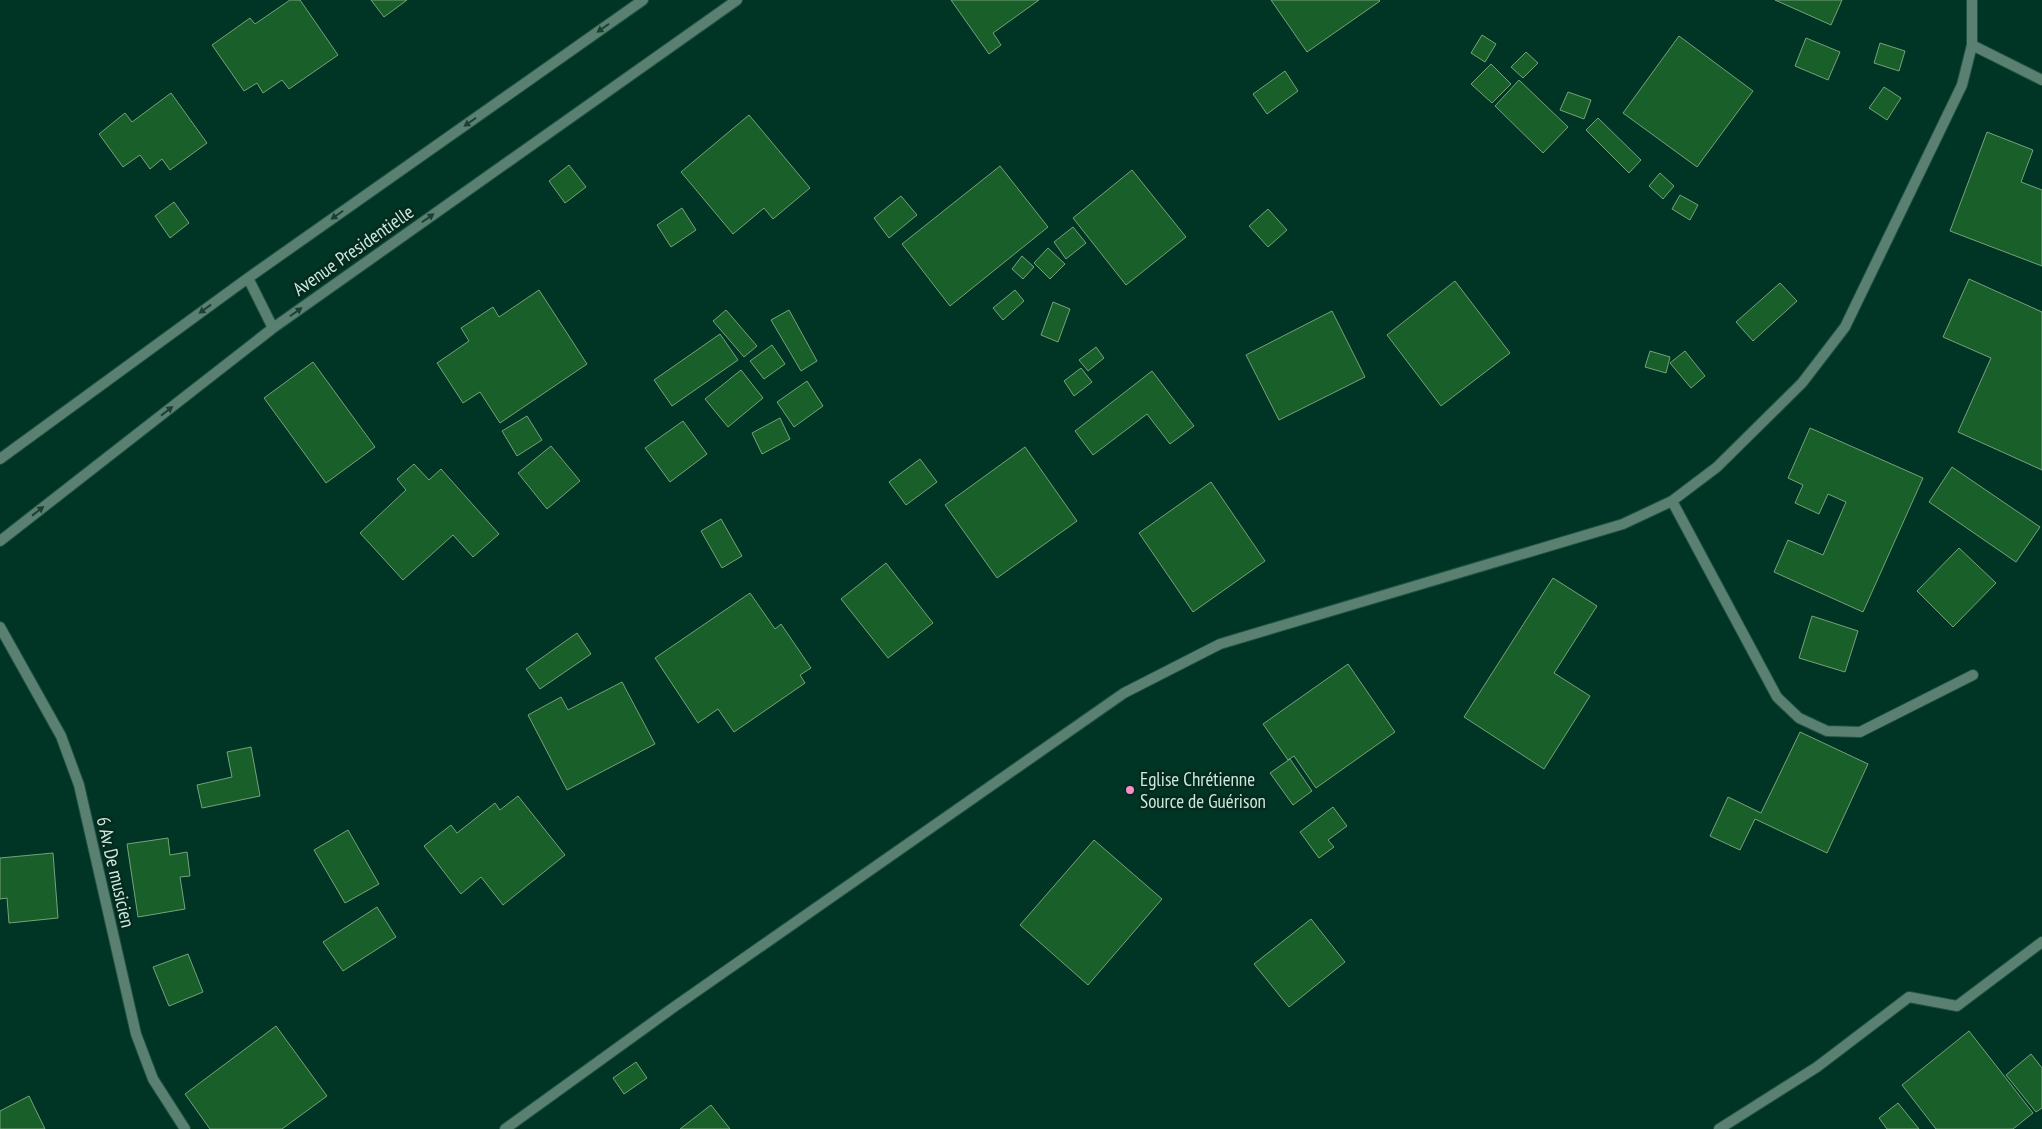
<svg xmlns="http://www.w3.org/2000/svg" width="2042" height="1129" viewBox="0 0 2042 1129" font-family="'PT Sans Narrow',sans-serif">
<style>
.building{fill:#195f2a;stroke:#75a27b}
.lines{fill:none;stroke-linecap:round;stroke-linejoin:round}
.street-casing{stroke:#205243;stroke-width:12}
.street{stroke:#5a8071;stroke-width:10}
.oneway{fill:#1b3f33}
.poi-dot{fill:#fa8fc8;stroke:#06291e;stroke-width:2}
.labels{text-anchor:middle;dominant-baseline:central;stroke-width:5;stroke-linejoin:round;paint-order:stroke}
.street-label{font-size:19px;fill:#caeadd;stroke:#06291e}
.poi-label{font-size:19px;fill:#caeadd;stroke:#06291e;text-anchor:start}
</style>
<rect width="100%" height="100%" fill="#003526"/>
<!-- building -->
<path class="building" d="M290,0H300L338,55L289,89L282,80L263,93L257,83L244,91L212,45L250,18L255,24Z
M371,0H407L384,17Z
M951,0H1039L993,33L1001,45L989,54Z
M1271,0H1379L1380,1L1307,52Z
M1775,0H1842L1831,25Z
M1482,35L1496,44L1485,62L1471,53Z
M1679,36L1753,91L1697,167L1623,113Z
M1806,38L1840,52L1828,80L1795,66Z
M1880,43L1905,51L1899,71L1874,63Z
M1526,52L1538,63L1523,78L1511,67Z
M1491,64L1511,84L1492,103L1471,84Z
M1285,71L1298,91L1267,114L1253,94Z
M1519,80L1568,127L1543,153L1495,106Z
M1884,87L1901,98L1887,120L1869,108Z
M1568,92L1591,100L1584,119L1560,110Z
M171,93L207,143L170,170L162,159L150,169L140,155L123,167L99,134L125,113L132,122Z
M749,115L810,188L773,219L764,208L733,234L681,172Z
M1598,118L1641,160L1629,173L1586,130Z
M1987,132L2033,150L2021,182L2042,190V266L1950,231Z
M569,165L586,187L565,203L549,181Z
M1000,166L1048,227L950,306L902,244Z
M1132,170L1186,237L1126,285L1073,218Z
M1660,173L1674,186L1663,199L1649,186Z
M1680,195L1698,205L1690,220L1672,209Z
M901,196L917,215L889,238L874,218Z
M174,202L189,223L170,238L155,216Z
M682,208L696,230L671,247L657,225Z
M1268,209L1287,230L1268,247L1249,226Z
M1073,227L1086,243L1066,259L1054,242Z
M1048,248L1065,264L1050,279L1034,263Z
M1022,256L1034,267L1023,279L1012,269Z
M1969,279L2042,312V470L1958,432L1991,358L1943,337Z
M1455,281L1510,353L1441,406L1387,335Z
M1780,283L1797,301L1753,341L1736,322Z
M539,290L587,364L500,423L480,392L463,403L437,363L469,341L461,328L493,307L499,317Z
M1015,290L1024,301L1003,320L993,308Z
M1053,302L1070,309L1058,342L1041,335Z
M726,310L757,346L744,357L713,321Z
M789,310L817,361L801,371L771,320Z
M1332,311L1365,377L1279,420L1246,355Z
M720,334L738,360L672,406L654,380Z
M772,345L785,364L764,379L750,361Z
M1096,347L1104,358L1088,371L1079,360Z
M1650,351L1670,357L1666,373L1645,367Z
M1685,351L1705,376L1691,388L1670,363Z
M313,362L375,447L326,483L264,398Z
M1081,368L1092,382L1074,396L1064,381Z
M741,370L763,398L728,427L705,399Z
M1152,371L1194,426L1170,444L1147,414L1093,455L1075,431Z
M807,381L823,406L794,427L777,402Z
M527,416L542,440L517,456L502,431Z
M780,418L790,439L762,454L752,433Z
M683,421L707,454L670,482L645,448Z
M1810,428L1923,478L1863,612L1774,572L1788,540L1823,555L1846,502L1828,494L1819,514L1795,503L1803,485L1788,478Z
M551,446L580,481L547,509L518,473Z
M1025,447L1077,521L997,578L945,505Z
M920,459L937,482L906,505L889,482Z
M414,464L429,480L441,469L499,534L473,557L453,535L403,580L360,533L406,490L397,479Z
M1952,467L2040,527L2016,562L1929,502Z
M1211,482L1265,561L1193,612L1139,533Z
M721,519L742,556L722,568L701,531Z
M1959,548L1996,583L1953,627L1917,591Z
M886,563L933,623L888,658L841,599Z
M1553,578L1597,606L1554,673L1590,696L1544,769L1464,717Z
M750,593L775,629L781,624L811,668L800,675L805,683L734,732L718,709L698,723L655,658Z
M1812,616L1858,631L1845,672L1799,658Z
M577,633L591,654L540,689L526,669Z
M1348,664L1395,732L1316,788L1294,756L1288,760L1263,724Z
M622,682L655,744L567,790L528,715L561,697L568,710Z
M1800,732L1868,764L1827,853L1755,819L1740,850L1710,836L1728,797L1761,813Z
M251,747L260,796L202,808L197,785L232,777L227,752Z
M1290,759L1312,791L1293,805L1270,773Z
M518,796L565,855L503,905L481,877L461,894L424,846L451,825L457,833L495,803L500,810Z
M1333,807L1347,826L1328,840L1334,847L1319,858L1300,832Z
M348,830L379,884L345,903L314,850Z
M168,838L170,855L187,852L190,876L180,877L185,909L138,917L127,844Z
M1094,840L1162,899L1088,985L1020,925Z
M53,853L58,918L9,923L7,898L0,899V858Z
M377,907L396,937L343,971L323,942Z
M1311,919L1345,962L1289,1007L1254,964Z
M188,954L203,992L169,1006L153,967Z
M276,1026L327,1096L282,1129H210L185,1094Z
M1969,1031L2033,1113L2013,1129H1936L1902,1085Z
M2031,1054L2042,1068V1108L2036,1112L2006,1075Z
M636,1062L647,1078L624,1094L613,1078Z
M29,1096L45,1129H0V1111Z
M1898,1103L1919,1129H1887L1879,1118Z
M711,1105L730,1129H680Z"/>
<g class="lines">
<!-- street casing -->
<g class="street-casing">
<path id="street" d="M1972,45L2042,80
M248,278L273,328
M0,459L248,278L643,0
M1672,501L1777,697L1799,718L1827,731L1860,732L1973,675
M0,541L273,328L737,0
M0,627L61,736L79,785L136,1034L153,1079L185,1129
M505,1129L674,1007L1124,693L1220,644L1623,524L1672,501L1717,467L1802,383L1845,327L1962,85L1972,45V0
M1719,1129L1817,1067L1909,997L1957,1006L2042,942"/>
</g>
<!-- street -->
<use href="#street" class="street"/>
</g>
<!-- one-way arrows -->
<defs><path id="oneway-solid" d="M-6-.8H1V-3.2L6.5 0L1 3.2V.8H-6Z" transform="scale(1.25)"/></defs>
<g class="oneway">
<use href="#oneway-solid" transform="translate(603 28) rotate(145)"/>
<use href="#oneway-solid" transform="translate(470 122) rotate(145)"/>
<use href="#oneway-solid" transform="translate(337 215) rotate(145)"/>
<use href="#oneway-solid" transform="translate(428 218) rotate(-35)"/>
<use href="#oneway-solid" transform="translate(205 309) rotate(144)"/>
<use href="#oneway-solid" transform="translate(296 312) rotate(-35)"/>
<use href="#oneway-solid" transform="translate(167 411) rotate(-38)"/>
<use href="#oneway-solid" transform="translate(38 511) rotate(-38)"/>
</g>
<!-- markers -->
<circle class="poi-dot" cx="1130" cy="790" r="5"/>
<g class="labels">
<!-- street labels -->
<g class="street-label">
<text transform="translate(353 250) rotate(-35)">Avenue Presidentielle</text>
<text transform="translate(116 872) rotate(77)">6 Av. De musicien</text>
</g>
<!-- poi labels -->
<g class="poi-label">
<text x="1140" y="779">Eglise Chrétienne<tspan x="1140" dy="22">Source de Guérison</tspan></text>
</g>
</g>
</svg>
